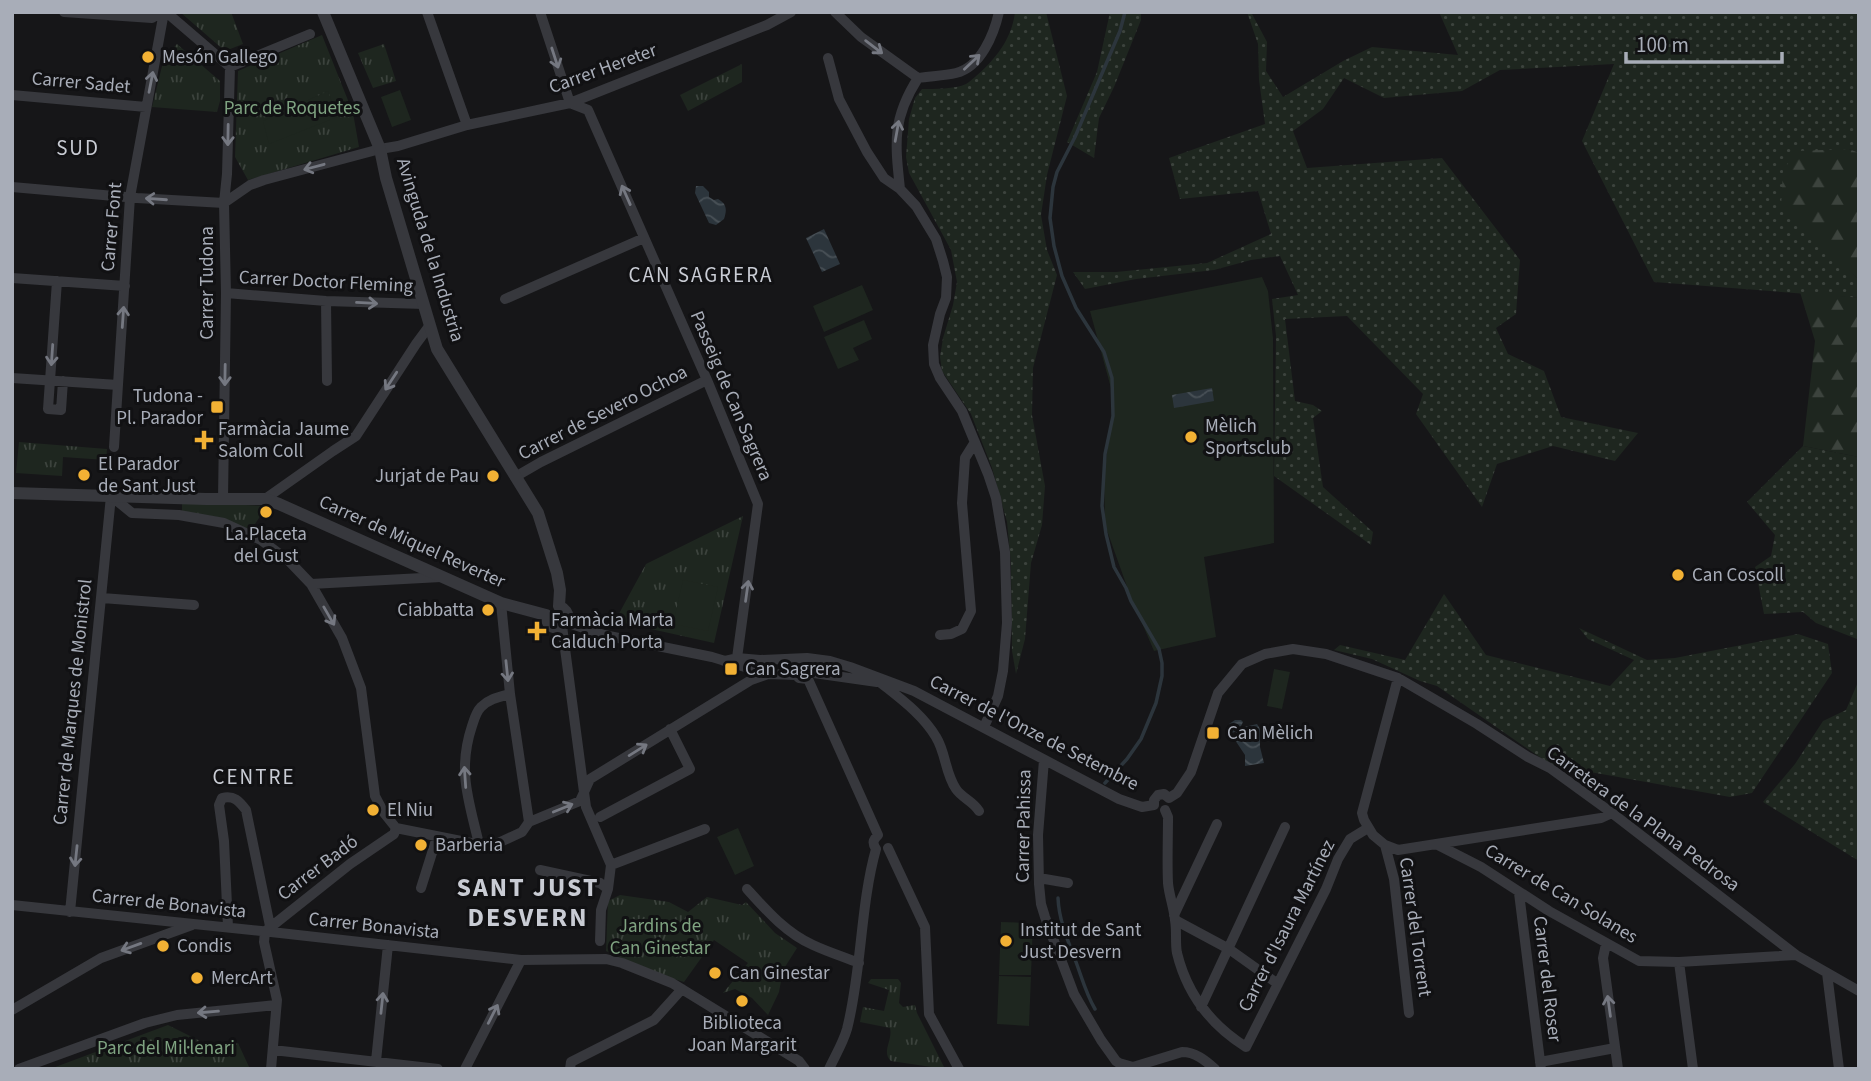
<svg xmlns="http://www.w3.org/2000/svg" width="1871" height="1081" viewBox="0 0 1871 1081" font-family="'Source Sans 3',sans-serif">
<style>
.grass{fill:url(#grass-dots)}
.forest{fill:url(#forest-firs)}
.park{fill:url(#park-tufts)}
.pitch{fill:#1e261f}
.water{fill:url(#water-waves)}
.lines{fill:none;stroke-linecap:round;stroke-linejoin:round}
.stream{stroke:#2c353c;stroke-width:3.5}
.minor{stroke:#37383d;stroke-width:10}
.tertiary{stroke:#37383d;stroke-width:12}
.oneway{stroke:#757881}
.poi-dot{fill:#f2b134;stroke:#111113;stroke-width:2.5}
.labels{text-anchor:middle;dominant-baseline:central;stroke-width:6;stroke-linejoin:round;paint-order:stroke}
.poi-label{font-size:19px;fill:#a8adb8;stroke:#111113;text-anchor:start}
.street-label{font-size:19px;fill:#a8adb8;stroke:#111113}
.park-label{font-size:19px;fill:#7fa381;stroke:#111113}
.neighbourhood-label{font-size:21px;letter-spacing:2px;fill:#c9ccd4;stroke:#111113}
.district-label{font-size:26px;font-weight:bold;letter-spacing:2px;fill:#c9ccd4;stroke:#111113}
</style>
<defs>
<pattern id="grass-dots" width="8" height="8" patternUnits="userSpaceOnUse" patternTransform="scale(1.75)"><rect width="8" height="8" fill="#1e261f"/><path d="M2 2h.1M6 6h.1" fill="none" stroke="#3c433d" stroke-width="1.8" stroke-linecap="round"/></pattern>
<pattern id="forest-firs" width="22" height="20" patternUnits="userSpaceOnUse" patternTransform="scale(1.75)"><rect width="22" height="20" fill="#1e261f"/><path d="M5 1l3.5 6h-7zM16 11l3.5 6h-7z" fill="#3c433d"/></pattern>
<pattern id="park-tufts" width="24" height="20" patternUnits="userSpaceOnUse" patternTransform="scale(1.75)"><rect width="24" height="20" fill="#1e261f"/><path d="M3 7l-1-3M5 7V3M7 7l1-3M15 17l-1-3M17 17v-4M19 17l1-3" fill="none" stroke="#3c433d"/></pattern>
<pattern id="water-waves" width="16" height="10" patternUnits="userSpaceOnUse" patternTransform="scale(1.75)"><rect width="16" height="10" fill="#2c353c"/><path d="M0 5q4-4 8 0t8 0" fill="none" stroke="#485056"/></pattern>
</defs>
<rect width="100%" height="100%" fill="#161618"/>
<!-- grass -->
<path class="grass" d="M1015,12H1046L1067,96L1047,175L1041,215L1047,250L1057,275L1033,368L1032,415L1045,486L1042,525L1031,563L1025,639L1016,674L1012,651L1011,564L1007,522L992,468L971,414L942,371L940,357L943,338L953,305L957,282L951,250L909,173L906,157L909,119L915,98L922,89C935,89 955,89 966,84C970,82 972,79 975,77C995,60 1012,39 1015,12Z
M1110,12H1141V20L1114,87L1099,118L1094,158L1067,142L1097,72Z
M1247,12H1251L1267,42L1266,71L1283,97L1343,61L1372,47L1458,55L1439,12H1859V153L1849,149L1834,255L1859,280V298L1654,282L1582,141L1614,64L1500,70L1462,91L1384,98L1344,78L1323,109L1293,131L1307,168L1442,158L1520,260L1516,314L1496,328L1508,354L1544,371L1561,417L1638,433L1615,461L1553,446L1497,464L1482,507L1416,414L1423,394L1347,316L1285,319L1295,401L1313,405L1322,411L1313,418L1323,487L1373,532L1371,545L1274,476L1276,336L1272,299L1298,295L1280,256L1251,260L1214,270L1136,279L1085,289L1073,272H1116L1207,263L1271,234L1258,191L1180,199L1169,158L1265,124L1259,80L1258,44Z
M1803,446L1859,457V861L1763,802L1795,764L1823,721L1846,710L1858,682L1857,639L1816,623L1803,612L1764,614L1755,567L1771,556L1775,535L1747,502Z
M1444,594L1486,655L1610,686L1634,660L1588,639L1579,628L1647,660L1675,658L1798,634L1828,644L1832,673L1752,793L1730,797L1551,765L1437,686L1420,681L1372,659L1334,650L1340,645L1405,660Z"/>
<!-- forest -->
<path class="forest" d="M1849,149L1859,153V280L1781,207L1783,171L1796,151Z
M1800,292L1859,298V457L1803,446L1815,341Z"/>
<!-- park -->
<path class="park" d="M180,12H231L243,44L225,51Z
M322,35L353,113L359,147L248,180L235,157L238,71Z
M177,44L220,81V101L217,112L152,107L164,58Z
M384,44L396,81L373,88L358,53Z
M742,64V82L688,111L680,95Z
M19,442L107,449L106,460L63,457L62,476L16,473Z
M182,502L267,506L251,530L217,517L182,511Z
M743,516L714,643L615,621L646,564Z
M620,895L669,902L688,912L707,897L742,905L746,902L775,933L797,948L783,970L779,992L768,1015L752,998L735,989L723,993L748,963L714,940L684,982L648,971L606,951L608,901Z
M871,979H898L901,983L899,1003L903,1007L915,1005L917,1013L945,1069L891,1061C881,1052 893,1040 890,1028L860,1022L863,1007L884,1011L889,990L868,983Z
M168,1025L198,1040L211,1049L238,1043L250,1069H50Z"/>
<!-- pitch -->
<path class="pitch" d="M400,90L411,120L392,127L381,97Z
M328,91L337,117L269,144L263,121Z
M1262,277L1268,291L1273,338L1274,543L1204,557L1216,637L1154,651L1130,595L1105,525L1104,475L1114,399L1090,311Z
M862,285L873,310L824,332L813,306Z
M864,320L872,339L853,348L859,360L838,369L824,337Z
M683,580L718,587L708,631L673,624Z
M1274,669L1290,672L1282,709L1267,706Z
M738,828L754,866L735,875L717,837Z
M1001,922L1033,923L1031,975H999Z
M999,976L1031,977L1029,1026L997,1024Z"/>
<!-- water -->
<path class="water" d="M696,186H703L709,192V197L714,200L718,199C727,204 727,210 724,219L716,225L709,223L695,193Z
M824,229L840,264L822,272L806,238Z
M1212,388L1214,401L1174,408L1172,395Z
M1235,720H1241L1243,722L1240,728L1257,724L1260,729V747L1264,763L1245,766V755L1235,740L1237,731L1232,733L1228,731L1229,724Z"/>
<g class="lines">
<!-- stream -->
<path class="stream" d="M1105,783L1127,759L1141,739L1156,703L1162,676V663L1159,649L1131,601L1126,588L1114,567L1106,534L1102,506L1105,454L1113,416L1112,378L1104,352L1076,308L1062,276L1054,246L1050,218L1053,187L1057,172L1075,137L1120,31L1125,12
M1058,898C1059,921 1068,941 1076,962C1082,978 1086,994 1095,1009"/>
<!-- minor -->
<path class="minor" d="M64,12L152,18L162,12
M166,12L230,67
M427,12L467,125
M540,12L570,103L588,110L707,380L758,504L737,658
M835,12L861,37L918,78
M828,58L839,99L867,152L884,178L900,189L916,206L936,239L943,261L947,277L946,298L940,314L933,345L934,364L940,378L962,411L988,474L996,498L1005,552L1007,623L1003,671L998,696L984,727
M230,67L310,34
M918,78C930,76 944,76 956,73C981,67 994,34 999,12
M12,95L146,107
M12,187L137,198L224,203
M900,189C895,142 892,119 918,78
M224,203L250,185L264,180L380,149L398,146L467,125L570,103L767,25L791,12
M12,278L125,286
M57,281L48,409L61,410L63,381
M226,293L326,301L424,304
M505,299L644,238
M326,301L327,381
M12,378L118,385
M114,447L130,197L164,12
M515,477L541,462L707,380
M111,496L132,513L179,515L224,523L261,540L289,561L311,584L342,638L361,688L375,796L384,813L396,828L486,846L496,844L522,832L529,822L580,801L590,779L751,680L768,674
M223,499L226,293L224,203L227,174L230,67
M265,499L333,451L356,436L416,344L430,325
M311,584L441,577
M102,598L194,605
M501,603L510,694L529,822
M566,622L604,635L712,657L768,674L796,675L799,678L808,679
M562,626L586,807L611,865L608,889L601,910L600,941
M940,635L951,634L962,629L971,611L962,503L965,458L975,442
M724,661L737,658L760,660L807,658L830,661L850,667L914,691L1119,799L1142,807L1154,805
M814,673L877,682
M1398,678L1362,813L1364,820L1373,835L1385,845L1398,850L1601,818L1612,813
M808,679L878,835
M881,683C901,699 923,715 936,737C946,753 945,773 956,789C962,798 973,801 979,811
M1044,760L1038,835L1039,884L1041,904L1045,917L1074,994L1101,1040L1116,1061L1119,1063L1133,1067L1182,1052C1195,1052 1205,1060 1215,1069
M1169,798L1177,793L1191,772L1218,693L1242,664L1265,654L1293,649L1326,654L1398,678L1477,724L1528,757L1550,768L1612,813L1796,955L1859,991
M1154,805V800L1158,795L1164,794L1169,798
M1165,810L1168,817C1168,839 1167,861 1168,883C1169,895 1174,908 1175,920C1177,931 1175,943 1177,953C1187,994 1211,1025 1246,1047L1326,889L1338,859L1350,839L1368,828
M600,817L690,769L670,729
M479,844C469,801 457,771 472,726C474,720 476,712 481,707C489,699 499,697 510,694
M1436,844L1481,867L1549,911L1639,961L1679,962L1796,955
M1385,845L1394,879L1409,1013
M888,848L925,927L929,1014L959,1069
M611,865L705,829
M540,870L600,883L608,889
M1039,878L1068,883
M421,888L437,837
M747,889C766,910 786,933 813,945C828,952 844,957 859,963
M1519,893L1541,1069
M12,905L280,933L521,960L606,959L622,963L672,983L799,1061L805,1069
M70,912L111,496
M1174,915L1217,824
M1175,920L1229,949L1278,984
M228,927L224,841L219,805L222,798C234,795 239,801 246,810L270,926
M267,930L350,864L394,834L396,828
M265,932L264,942L277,1000L271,1069
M1606,944L1603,958L1618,1069
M1679,962L1693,1069
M1827,973L1839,1069
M1201,1007L1285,827
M12,1010L101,958L192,925
M273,1050L438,1069
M376,1061L388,945
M1540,1062L1615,1048
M19,1069L145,1023L177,1015L276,1005
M465,1069L521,960
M570,1069L571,1062L654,1020L682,989
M829,1069C835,1056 843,1043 847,1029C862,970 860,906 876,849C872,843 873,840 878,835"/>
<!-- tertiary -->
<path class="tertiary" d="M323,12L380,149L386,178L437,349L538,513L557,573L560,590L559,606
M12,493L206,499H265L279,504L501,603L546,615
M546,615C549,642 583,619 559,606"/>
</g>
<!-- one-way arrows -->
<defs><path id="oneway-shaft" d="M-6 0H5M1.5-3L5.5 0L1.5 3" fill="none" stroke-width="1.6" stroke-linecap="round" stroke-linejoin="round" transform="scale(1.75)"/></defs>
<g class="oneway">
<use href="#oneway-shaft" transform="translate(874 47) rotate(37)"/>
<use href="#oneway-shaft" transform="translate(555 58) rotate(72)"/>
<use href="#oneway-shaft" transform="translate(972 62) rotate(-43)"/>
<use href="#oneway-shaft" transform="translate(151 82) rotate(-79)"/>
<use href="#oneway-shaft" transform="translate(897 131) rotate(-80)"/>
<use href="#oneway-shaft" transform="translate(228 135) rotate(91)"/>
<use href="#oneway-shaft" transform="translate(314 167) rotate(165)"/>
<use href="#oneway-shaft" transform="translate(626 195) rotate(-114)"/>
<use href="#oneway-shaft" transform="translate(156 199) rotate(-176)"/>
<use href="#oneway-shaft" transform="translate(367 303) rotate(3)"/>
<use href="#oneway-shaft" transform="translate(123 317) rotate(-86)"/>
<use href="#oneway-shaft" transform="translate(52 355) rotate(94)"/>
<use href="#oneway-shaft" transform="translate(225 375) rotate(91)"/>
<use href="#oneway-shaft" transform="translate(391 381) rotate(123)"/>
<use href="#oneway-shaft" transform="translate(747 591) rotate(-82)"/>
<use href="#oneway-shaft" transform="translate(329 616) rotate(60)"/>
<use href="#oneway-shaft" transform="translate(507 671) rotate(84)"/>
<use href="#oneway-shaft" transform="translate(638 750) rotate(-32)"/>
<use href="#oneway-shaft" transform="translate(465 777) rotate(-94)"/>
<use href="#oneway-shaft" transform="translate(563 808) rotate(-22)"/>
<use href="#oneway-shaft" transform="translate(76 856) rotate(96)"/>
<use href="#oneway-shaft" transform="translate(131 947) rotate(160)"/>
<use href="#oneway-shaft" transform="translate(382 1003) rotate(-84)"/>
<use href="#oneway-shaft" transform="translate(1609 1006) rotate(-98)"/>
<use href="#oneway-shaft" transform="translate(208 1012) rotate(175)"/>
<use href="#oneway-shaft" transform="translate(493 1014) rotate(-63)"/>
</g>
<!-- markers -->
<g class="poi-dot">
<circle cx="148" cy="57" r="7"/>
<rect x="210" y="400" width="14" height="14" rx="3.5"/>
<circle cx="1191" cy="437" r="7"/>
<path d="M200.5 429.5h7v7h7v7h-7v7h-7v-7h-7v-7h7z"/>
<circle cx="84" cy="475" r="7"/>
<circle cx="493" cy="476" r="7"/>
<circle cx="266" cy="512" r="7"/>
<circle cx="1678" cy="575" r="7"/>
<circle cx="488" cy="610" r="7"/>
<path d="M533.5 620.5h7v7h7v7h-7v7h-7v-7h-7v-7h7z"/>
<rect x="724" y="662" width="14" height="14" rx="3.5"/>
<rect x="1206" y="726" width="14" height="14" rx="3.5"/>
<circle cx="373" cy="810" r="7"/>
<circle cx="421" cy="845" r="7"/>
<circle cx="1006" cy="941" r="7"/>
<circle cx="163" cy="946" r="7"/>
<circle cx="715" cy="973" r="7"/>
<circle cx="197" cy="978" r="7"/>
<circle cx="742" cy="1001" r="7"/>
</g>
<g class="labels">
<!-- poi labels -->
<g class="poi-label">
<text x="162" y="57">Mesón Gallego</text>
<text x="203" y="396" text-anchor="end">Tudona -<tspan x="203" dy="22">Pl. Parador</tspan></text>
<text x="1205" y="426">Mèlich<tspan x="1205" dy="22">Sportsclub</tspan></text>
<text x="218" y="429">Farmàcia Jaume<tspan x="218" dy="22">Salom Coll</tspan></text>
<text x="98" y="464">El Parador<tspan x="98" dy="22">de Sant Just</tspan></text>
<text x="479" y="476" text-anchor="end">Jurjat de Pau</text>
<text x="266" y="534" text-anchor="middle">La.Placeta<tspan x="266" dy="22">del Gust</tspan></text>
<text x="1692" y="575">Can Coscoll</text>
<text x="474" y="610" text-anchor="end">Ciabbatta</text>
<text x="551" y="620">Farmàcia Marta<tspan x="551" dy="22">Calduch Porta</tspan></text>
<text x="745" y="669">Can Sagrera</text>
<text x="1227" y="733">Can Mèlich</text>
<text x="387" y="810">El Niu</text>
<text x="435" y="845">Barberia</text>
<text x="1020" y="930">Institut de Sant<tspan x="1020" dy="22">Just Desvern</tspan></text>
<text x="177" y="946">Condis</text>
<text x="729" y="973">Can Ginestar</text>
<text x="211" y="978">MercArt</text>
<text x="742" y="1023" text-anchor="middle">Biblioteca<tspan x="742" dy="22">Joan Margarit</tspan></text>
</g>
<!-- street labels -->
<g class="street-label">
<text transform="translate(603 69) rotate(-20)">Carrer Hereter</text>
<text transform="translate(81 83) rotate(5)">Carrer Sadet</text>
<text transform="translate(112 227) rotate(-85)">Carrer Font</text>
<text transform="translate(430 250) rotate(73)">Avinguda de la Industria</text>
<text transform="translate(326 282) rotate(3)">Carrer Doctor Fleming</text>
<text transform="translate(207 283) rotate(-90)">Carrer Tudona</text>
<text transform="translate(731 396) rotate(67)">Passeig de Can Sagrera</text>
<text transform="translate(603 413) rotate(-27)">Carrer de Severo Ochoa</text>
<text transform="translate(412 542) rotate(24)">Carrer de Miquel Reverter</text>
<text transform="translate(73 702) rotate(-84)">Carrer de Marques de Monistrol</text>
<text transform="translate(1034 733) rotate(27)">Carrer de l'Onze de Setembre</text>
<text transform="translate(1643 819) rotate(36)">Carretera de la Plana Pedrosa</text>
<text transform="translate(1024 826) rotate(-89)">Carrer Pahissa</text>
<text transform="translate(318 868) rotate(-37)">Carrer Badó</text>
<text transform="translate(1561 894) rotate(31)">Carrer de Can Solanes</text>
<text transform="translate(169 904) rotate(6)">Carrer de Bonavista</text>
<text transform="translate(374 926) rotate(6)">Carrer Bonavista</text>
<text transform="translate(1287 926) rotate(-63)">Carrer d'Isaura Martínez</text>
<text transform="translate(1415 927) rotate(82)">Carrer del Torrent</text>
<text transform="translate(1547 979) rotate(83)">Carrer del Roser</text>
</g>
<!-- park labels -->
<g class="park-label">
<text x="292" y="108">Parc de Roquetes</text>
<text x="660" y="926">Jardins de<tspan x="660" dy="22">Can Ginestar</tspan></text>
<text x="166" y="1048">Parc del Mil·lenari</text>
</g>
<!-- neighbourhood labels -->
<g class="neighbourhood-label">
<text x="78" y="148">SUD</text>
<text x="701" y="275">CAN SAGRERA</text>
<text x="254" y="777">CENTRE</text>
</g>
<!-- district labels -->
<g class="district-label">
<text x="528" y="887">SANT JUST<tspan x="528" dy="30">DESVERN</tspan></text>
</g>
</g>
<!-- border -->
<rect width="1871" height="1081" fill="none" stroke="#a8adb8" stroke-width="28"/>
<!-- scale -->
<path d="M1626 52v10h156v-10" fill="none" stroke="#a8adb8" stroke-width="3.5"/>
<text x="1636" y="52" font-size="21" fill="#a8adb8" stroke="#111113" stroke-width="5" paint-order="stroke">100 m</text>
</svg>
